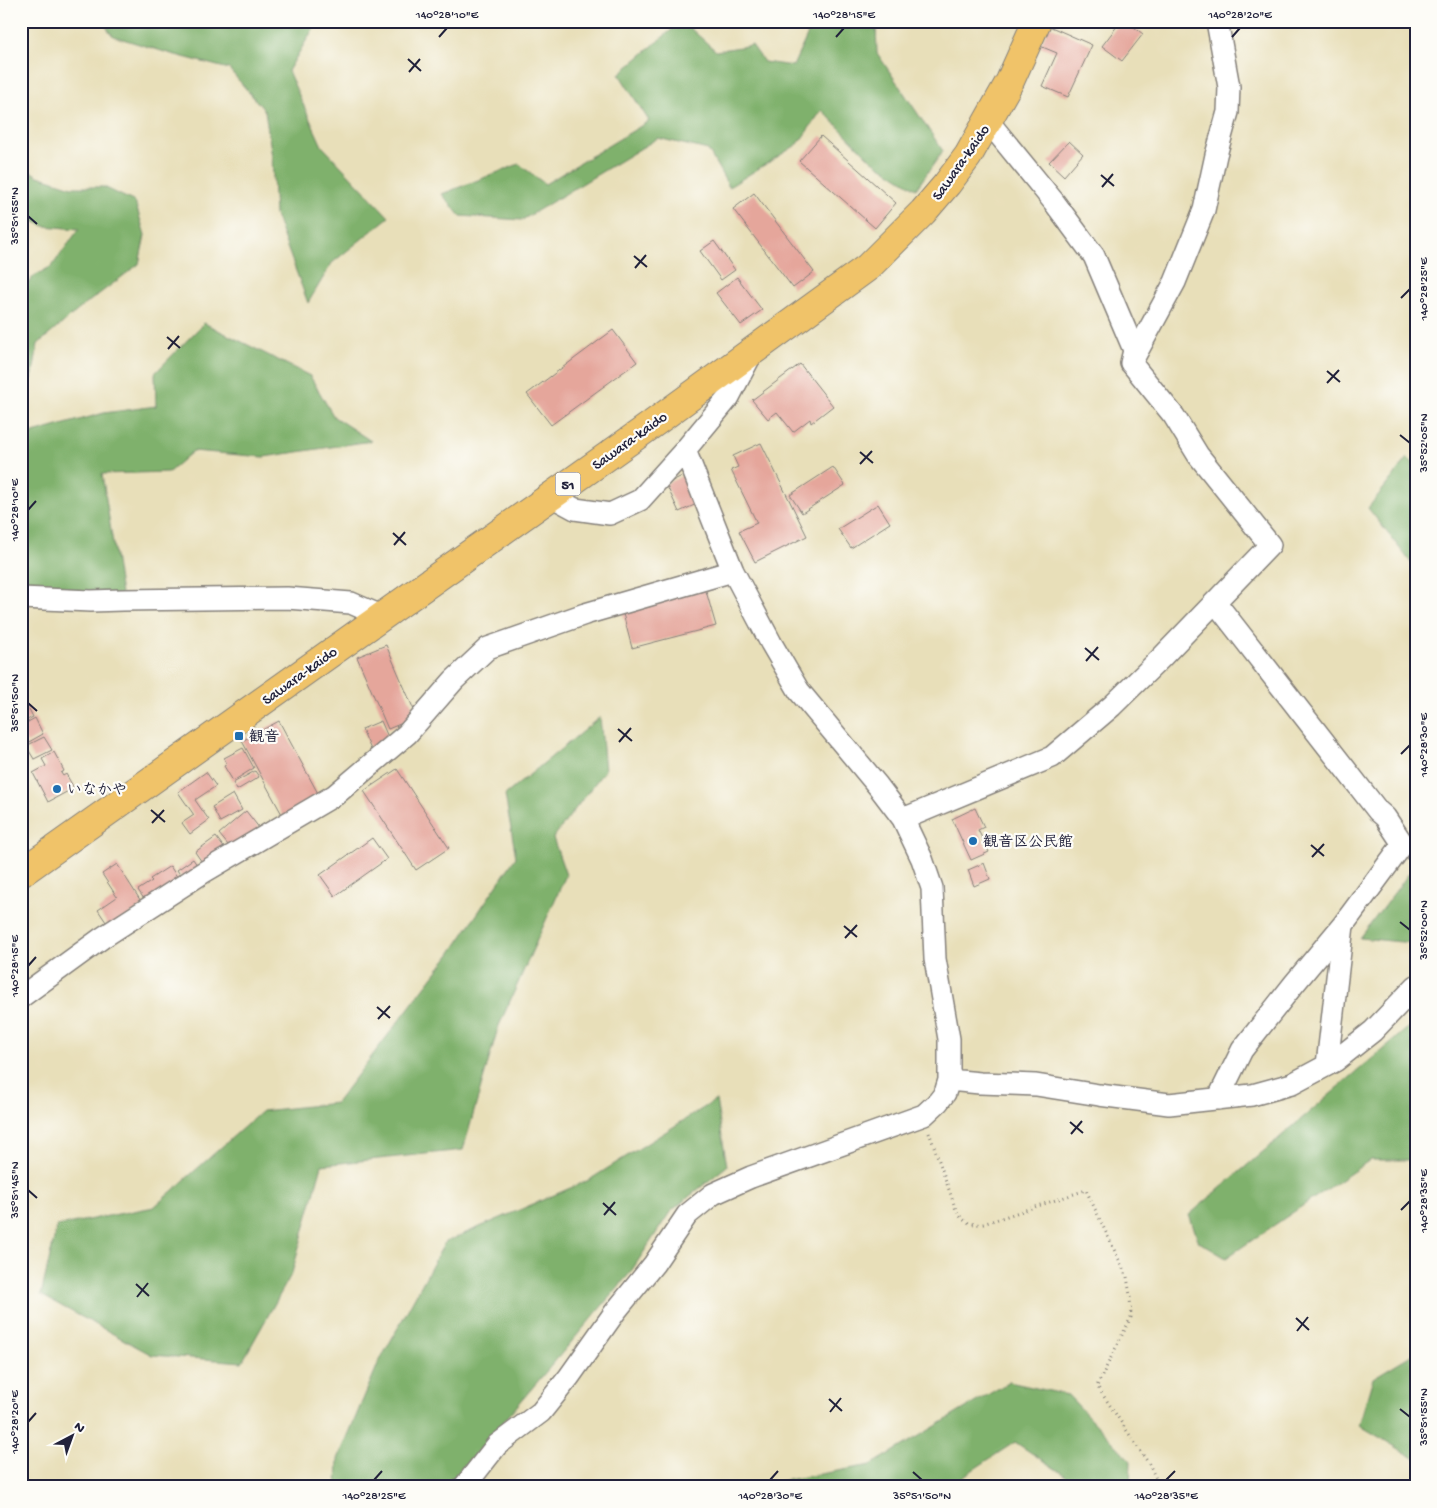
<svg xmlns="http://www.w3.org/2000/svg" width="1437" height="1508" font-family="'Gochi Hand','Klee One',sans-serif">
<rect width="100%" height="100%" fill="#fdfcf7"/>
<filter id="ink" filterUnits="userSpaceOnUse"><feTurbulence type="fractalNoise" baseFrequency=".02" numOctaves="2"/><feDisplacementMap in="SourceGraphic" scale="10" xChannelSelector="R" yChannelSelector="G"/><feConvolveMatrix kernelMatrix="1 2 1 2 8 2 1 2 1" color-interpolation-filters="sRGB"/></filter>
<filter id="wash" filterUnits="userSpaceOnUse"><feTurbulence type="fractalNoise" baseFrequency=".0096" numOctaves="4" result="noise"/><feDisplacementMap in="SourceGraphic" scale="20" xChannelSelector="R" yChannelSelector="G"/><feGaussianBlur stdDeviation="1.12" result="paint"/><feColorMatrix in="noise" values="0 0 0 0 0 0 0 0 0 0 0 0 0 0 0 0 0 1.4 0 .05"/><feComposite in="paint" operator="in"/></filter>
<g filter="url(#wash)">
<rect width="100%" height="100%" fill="#e8dfb9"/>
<!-- forest -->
<path fill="#7fb16c" stroke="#506a54" d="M102,21H318L288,71L322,146L389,217L332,263L308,303L275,215L272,157L265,111L229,69L168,53L113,36Z
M682,21L716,51L752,45L764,62L793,66L812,25H876L877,53L943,151L916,189L871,160L822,110L798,144L729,187L708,150L658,138L522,220L460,216L442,194L519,164L545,184L649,121L619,74Z
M21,166L38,176L72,187H104L135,202L145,235L139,264L83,306L38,344L32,379L21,393V291L34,276L52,266L79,229L44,226L21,215Z
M204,323L310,376L334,417L371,441L264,457L193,451L169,472L102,474L122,600L21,598V451L33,433L104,413L156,406L155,373Z
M1408,458L1416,466V569L1368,508Z
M600,717L605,770L553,838L566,875L498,1028L463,1150L322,1165L292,1273L242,1362L152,1355L41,1295L57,1226L154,1207L262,1111L336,1103L450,954L516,857L505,795Z
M1416,864V939L1412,943L1360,938Z
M1416,1021V1160H1370L1226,1258L1199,1242L1189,1215Z
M716,1100L727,1166L670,1212L630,1273L488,1440L478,1487H337L338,1459L378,1364L445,1242L589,1180Z
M1416,1352V1459L1359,1425L1373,1378Z
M1009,1382L1068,1395L1131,1461L1130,1487H1078V1484L1015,1442L947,1487H748L871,1465Z"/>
<g id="blocks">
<!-- building -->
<path fill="#e5a69b" d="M1121,21H1126L1143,34L1122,61L1102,46Z
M1049,26L1092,45L1068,97L1042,86L1057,53L1040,46Z
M821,136L896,203L875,228L799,161Z
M1069,141L1083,154L1064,176L1049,162Z
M754,193L814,272L793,288L733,209Z
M714,241L735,270L721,280L700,251Z
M737,277L762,310L741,325L716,293Z
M613,330L637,362L551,425L527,394Z
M800,364L833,406L811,423L810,419L793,432L777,412L768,419L752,400Z
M761,443L807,536L755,562L739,531L757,523L731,470L738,467L733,456Z
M833,467L845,485L802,513L790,495Z
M688,473L701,502L679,512L666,484Z
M878,504L890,523L851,548L838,529Z
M704,584L716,626L632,648L621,606Z
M386,645L417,717L388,729L357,657Z
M28,707L33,717L21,723V711Z
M35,718L43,734L27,743L21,732V726Z
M279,721L321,799L284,818L242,741Z
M381,721L391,744L372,752L362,729Z
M44,737L52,750L34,759L26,746Z
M243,748L254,768L233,781L224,766L227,764L224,758Z
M54,752L64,771L61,773L63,776L66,774L74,788L48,802L33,773L46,766L42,759Z
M397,769L449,848L416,870L364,791Z
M255,771L259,777L237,790L233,783Z
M206,772L216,786L195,800L209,820L190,834L182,823L194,815L178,792Z
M233,794L242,810L220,822L212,807Z
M975,808L984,827L978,830L989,852L971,860L952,819Z
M246,811L260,829L233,851L219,834Z
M216,837L228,853L206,868L195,852Z
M372,838L387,859L335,896L320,875Z
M193,859L201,871L185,882L177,870Z
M984,863L990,879L974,886L968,870Z
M117,864L144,906L110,928L98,910L117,897L102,874Z
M170,866L181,883L148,905L138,890L152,881L150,879Z"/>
</g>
</g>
<g filter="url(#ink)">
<use href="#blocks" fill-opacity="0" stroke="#85807a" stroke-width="1"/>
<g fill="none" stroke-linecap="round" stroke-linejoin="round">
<defs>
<path id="minor" d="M988,121L1054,202L1094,256L1134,350L1131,363
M1131,363L1175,282L1204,210L1216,155L1228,112L1229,87L1217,21
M551,496L575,509L610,514L640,500L685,450L729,397L752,353
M21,598L91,601L122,600L287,598L351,603L381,616
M1216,603L1378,811L1385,817L1403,844L1343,925L1294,984L1242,1050L1218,1099
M903,819L1052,757L1112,706L1161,658L1270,545L1198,455L1174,416L1131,363
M21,997L102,938L204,872L335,795L407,734L454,680L488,648L585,614L733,571
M1327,1065L1343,925
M949,1080L980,1083L1036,1085L1099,1095L1169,1104L1252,1095L1292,1084L1335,1061L1373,1031L1416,986
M464,1487L497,1445L541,1412L569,1377L615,1312L654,1264L687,1215L713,1194L751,1177L924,1115L938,1102L945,1093L949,1080V1039L935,959L932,888L922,859L903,819L878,786L799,691L771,643L733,571L685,450"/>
<path id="highway" d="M21,873L643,431L868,267L923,212L947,184L968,156L1010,81L1037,21"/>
</defs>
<!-- minor casing -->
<use href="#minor" stroke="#85807a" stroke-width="24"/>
<!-- highway casing -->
<use href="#highway" stroke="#85807a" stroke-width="30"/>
<!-- path -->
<path stroke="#85807a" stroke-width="3" stroke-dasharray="1 4" stroke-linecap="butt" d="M929,1132L956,1210C963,1222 969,1225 983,1224L1086,1190L1127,1277L1130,1295L1131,1317L1097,1386L1149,1464L1160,1487"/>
<!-- minor -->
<use href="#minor" stroke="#fff" stroke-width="21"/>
<!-- highway -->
<use href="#highway" stroke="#f0c369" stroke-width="28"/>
</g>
</g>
<!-- ticks -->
<path fill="none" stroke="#22223b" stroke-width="2" d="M439,37L447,28M836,37L844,28M1232,37L1240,28M408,59L421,71M409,72L420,59M1101,175L1114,186M1102,187L1113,174M28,216L37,224M634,256L647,267M635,268L646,255M1401,298L1410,289M167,337L180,348M168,349L179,336M1327,371L1340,382M1327,383L1339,370M1400,435L1410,443M860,452L873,463M860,464L872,451M28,510L36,501M393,533L406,545M394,545L405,532M1085,648L1099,660M1086,661L1098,647M28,703L37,711M618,729L632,741M619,742L631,728M1401,754L1410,745M151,810L165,822M152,823L164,810M1311,845L1324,856M1312,857L1324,844M1400,922L1410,930M844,926L857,937M845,938L857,925M28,966L36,957M377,1007L390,1018M378,1019L390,1006M1070,1122L1083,1133M1071,1134L1082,1121M28,1190L37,1198M603,1203L616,1215M1401,1210L1410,1201M604,1215L615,1202M136,1284L149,1296M137,1297L148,1283M1296,1318L1309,1330M1297,1331L1308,1317M829,1399L842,1411M1400,1409L1410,1417M830,1412L841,1398M28,1422L36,1413M913,1472L922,1480M374,1480L382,1471M770,1480L778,1471M1166,1480L1175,1471"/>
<!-- markers -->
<g fill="#1f6fb2" stroke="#fdfcf7" stroke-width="2">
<rect x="234" y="731" width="10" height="10" rx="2.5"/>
<circle cx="57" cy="789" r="5"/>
<circle cx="973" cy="841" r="5"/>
</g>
<g text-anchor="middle" stroke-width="4.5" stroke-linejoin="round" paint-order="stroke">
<!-- shield labels -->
<rect fill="#fdfcf7" stroke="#646373" stroke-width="1" x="555.5" y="472.5" width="25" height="23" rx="4"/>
<g font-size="14" font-weight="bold" fill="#22223b">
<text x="568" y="489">51</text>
</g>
<!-- street labels -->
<g font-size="15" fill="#22223b" stroke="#fdfcf7">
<text transform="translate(960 162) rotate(-55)" y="5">Sawara-kaido</text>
<text transform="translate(629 440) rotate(-36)" y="5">Sawara-kaido</text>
<text transform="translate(299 675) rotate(-36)" y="5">Sawara-kaido</text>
</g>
<!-- poi labels -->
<g font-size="15" font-weight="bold" fill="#22223b" stroke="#fdfcf7" text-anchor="start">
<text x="249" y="741">観音</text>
<text x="67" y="794">いなかや</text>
<text x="983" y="846">観音区公民館</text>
</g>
</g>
<!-- margin -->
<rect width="1437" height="1508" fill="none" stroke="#fdfcf7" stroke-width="55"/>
<!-- north arrow -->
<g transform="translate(72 1436) rotate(41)" stroke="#fdfcf7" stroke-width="4" paint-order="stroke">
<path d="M0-4L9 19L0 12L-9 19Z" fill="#22223b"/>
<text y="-8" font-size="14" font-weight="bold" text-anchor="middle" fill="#22223b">N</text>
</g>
<rect x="28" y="28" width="1382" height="1452" fill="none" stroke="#22223b" stroke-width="2"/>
<g font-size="12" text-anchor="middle" fill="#22223b">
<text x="447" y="18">140°28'10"E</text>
<text x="844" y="18">140°28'15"E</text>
<text x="1240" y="18">140°28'20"E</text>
<text transform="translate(14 216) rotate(-90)" y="4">35°51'55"N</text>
<text transform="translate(1423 289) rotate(-90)" y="4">140°28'25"E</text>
<text transform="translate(1423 443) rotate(-90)" y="4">35°52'05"N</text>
<text transform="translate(14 510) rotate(-90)" y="4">140°28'10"E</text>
<text transform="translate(14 703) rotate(-90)" y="4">35°51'50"N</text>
<text transform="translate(1423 745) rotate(-90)" y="4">140°28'30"E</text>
<text transform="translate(1423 930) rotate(-90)" y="4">35°52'00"N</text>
<text transform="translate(14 966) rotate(-90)" y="4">140°28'15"E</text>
<text transform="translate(14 1190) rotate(-90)" y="4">35°51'45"N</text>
<text transform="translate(1423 1201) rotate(-90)" y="4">140°28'35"E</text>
<text transform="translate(1423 1417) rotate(-90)" y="4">35°51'55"N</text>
<text transform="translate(14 1422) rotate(-90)" y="4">140°28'20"E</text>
<text x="374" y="1499">140°28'25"E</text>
<text x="770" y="1499">140°28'30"E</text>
<text x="922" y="1499">35°51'50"N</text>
<text x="1166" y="1499">140°28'35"E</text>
</g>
</svg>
